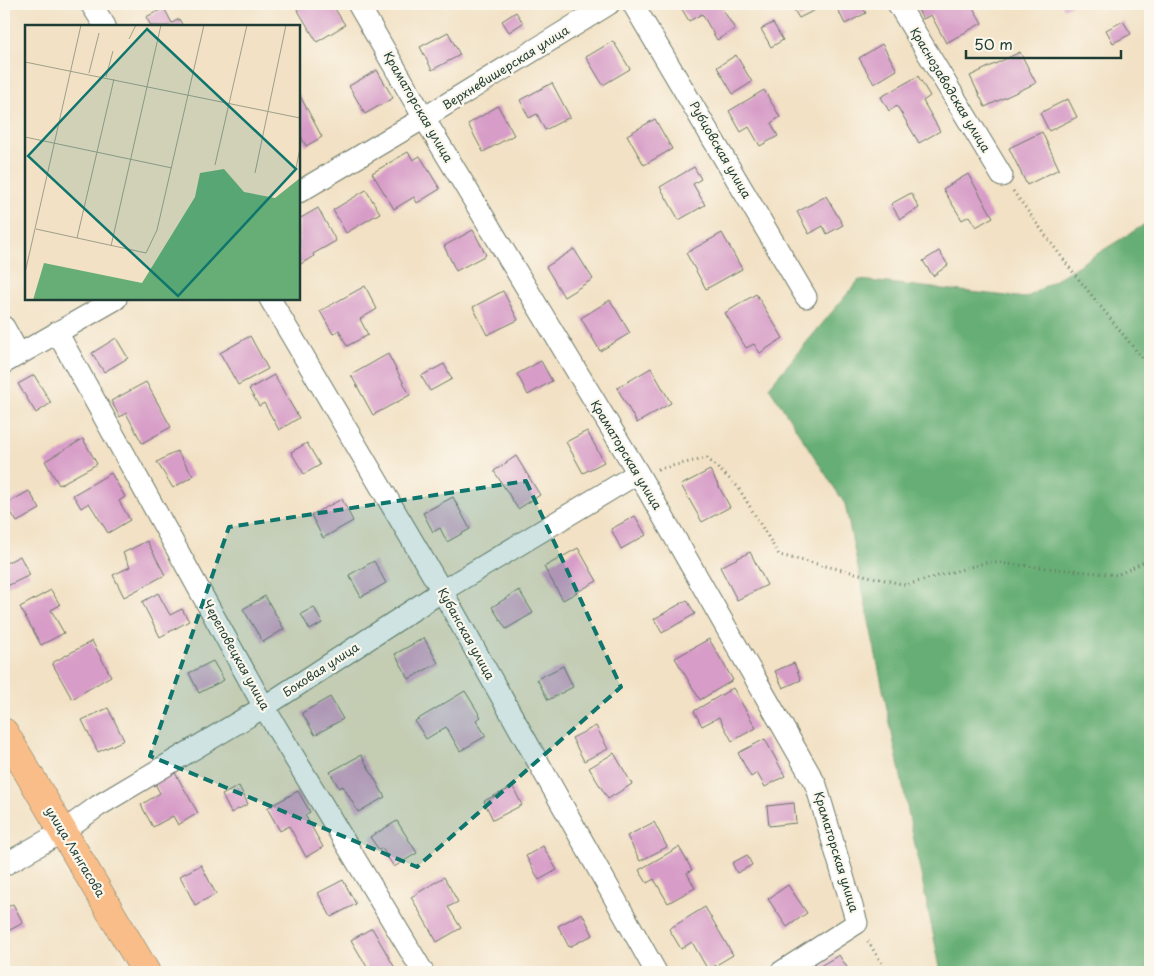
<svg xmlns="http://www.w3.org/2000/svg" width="1154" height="976" font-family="'Playpen Sans',sans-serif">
<rect width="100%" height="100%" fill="#fbf7ec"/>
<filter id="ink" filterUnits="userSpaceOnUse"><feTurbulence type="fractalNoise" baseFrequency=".02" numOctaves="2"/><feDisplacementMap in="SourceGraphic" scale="10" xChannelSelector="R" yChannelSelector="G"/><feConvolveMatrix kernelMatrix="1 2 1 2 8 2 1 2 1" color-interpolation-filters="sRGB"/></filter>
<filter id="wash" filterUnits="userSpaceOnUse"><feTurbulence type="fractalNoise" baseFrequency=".0096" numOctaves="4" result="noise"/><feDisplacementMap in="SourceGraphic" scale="20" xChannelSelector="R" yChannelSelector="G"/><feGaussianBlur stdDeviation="1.12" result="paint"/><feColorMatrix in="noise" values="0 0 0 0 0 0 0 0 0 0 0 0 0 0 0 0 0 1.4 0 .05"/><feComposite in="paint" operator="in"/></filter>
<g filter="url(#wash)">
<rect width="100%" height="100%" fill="#f2e1c4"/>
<!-- forest -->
<path fill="#66ae75" stroke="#427654" d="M1150,221V972H941L845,504L769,387L859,280L1026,298Z"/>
<g id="blocks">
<!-- building -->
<path fill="#d79cc7" d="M294,4H332L345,25L317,42Z
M685,4H722L720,5L735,29L717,40L702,14L689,21L680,6Z
M793,4H814L817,9L799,18L791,5Z
M835,4H861L866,13L845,24Z
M915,4H971L982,23L946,43L931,15L923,19Z
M1062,4H1073L1064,9Z
M164,8L172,23L179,19L183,26H151L146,17Z
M516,12L523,23L509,32L502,21Z
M1123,21L1131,34L1113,43L1106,30Z
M773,23L783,40L771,47L761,29Z
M448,32L460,55L432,70L420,47Z
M613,41L630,69L603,85L586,57Z
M882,44L897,70L874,84L859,58Z
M1020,52L1036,83L985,107L970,76Z
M736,55L752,82L733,94L717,67Z
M377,70L393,98L365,114L349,86Z
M918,76L930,96L923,101L940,131L919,143L897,106L889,111L881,97Z
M552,83L570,117L545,130L537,114L529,118L520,100Z
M764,90L780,117L771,123L778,136L760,146L749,127L741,132L729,111Z
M299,94L322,137L306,146L299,133Z
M1068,99L1077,117L1049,131L1040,113Z
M498,106L514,135L483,152L468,124Z
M655,119L672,149L644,165L627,135Z
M1042,132L1059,169L1027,185L1009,148Z
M408,152L413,160L420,156L440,189L417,203L414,197L394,209L372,173Z
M694,167L701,179L693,184L705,205L679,220L660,187Z
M968,174L993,217L976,227L969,216L962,220L943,189Z
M366,190L380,213L346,233L333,210Z
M911,193L919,208L900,219L891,204Z
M826,196L843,225L827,234L823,226L809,234L797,212Z
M318,208L336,241L313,254L314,256L299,265V219Z
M473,230L486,255L456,271L444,246Z
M722,233L742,269L706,289L686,253Z
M574,249L593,279L564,297L546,267Z
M939,251L948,265L933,276L923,261Z
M365,286L377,309L360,319L368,335L347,346L339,330L333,334L320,311Z
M503,291L518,320L487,335L473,307Z
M756,294L783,338L760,353L754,344L746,348L725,313Z
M610,300L630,333L600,351L581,318Z
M250,336L268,369L238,385L220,353Z
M116,338L128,358L104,372L92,353Z
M388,354L410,395L373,415L351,375Z
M541,361L552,381L528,395L517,374Z
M444,364L452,379L430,391L421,376Z
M651,368L671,403L637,423L617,388Z
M34,375L51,403L36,413L18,384Z
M274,375L299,418L279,430L264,403L259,406L249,389Z
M146,382L171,427L142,443L126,413L120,417L111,401Z
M587,431L604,462L583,473L566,442Z
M83,439L97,464L59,485L45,461Z
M307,443L320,465L304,474L291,452Z
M177,451L193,476L173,488L157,462Z
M516,456L540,495L518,509L494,471Z
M710,470L730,507L702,522L681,485Z
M111,473L125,497L119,501L130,520L108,533L89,503L81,508L73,495Z
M29,491L40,509L17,522L6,504Z
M453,497L470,529L447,542L440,528L433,532L423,513Z
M342,499L353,521L323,538L311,515Z
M635,516L646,535L621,549L611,529Z
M147,541L165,575L124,597L113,575L130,567L123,553Z
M578,548L597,581L563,600L544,567Z
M750,552L767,585L737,600L720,567Z
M20,556L30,575L5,587L4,584V564Z
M374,561L386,583L361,597L349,575Z
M51,590L60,605L51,610L64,633L41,645L20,607Z
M519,590L533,613L506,629L492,607Z
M158,593L170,615L182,609L189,621L160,637L142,602Z
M265,596L284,629L263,642L243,609Z
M687,600L695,614L662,633L654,619Z
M314,607L322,623L310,630L301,614Z
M424,638L438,663L409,679L395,654Z
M709,639L733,680L700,700L675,658Z
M92,641L111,676L72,699L52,663Z
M213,661L224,680L199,693L189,673Z
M794,663L801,680L783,688L775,671Z
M563,666L573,687L548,700L537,679Z
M733,688L756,728L732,741L719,717L702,726L694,711Z
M465,691L481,717L476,720L486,736L460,751L446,727L426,739L415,721Z
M330,697L343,719L315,735L302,713Z
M108,708L124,740L98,752L82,720Z
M596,726L608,749L584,761L572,738Z
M765,739L785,776L765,787L757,773L751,777L738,753Z
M614,753L632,784L608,799L589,768Z
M361,755L385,797L358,812L343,786L339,788L330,772Z
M174,771L198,813L178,825L173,816L153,827L141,805L160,793L154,782Z
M239,786L248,804L231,813L222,795Z
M513,787L522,805L493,820L484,801Z
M298,791L310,812L305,815L323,847L306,857L289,826L280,831L267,808Z
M794,803L796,823L769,826L767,806Z
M397,821L417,853L394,867L382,848L379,850L370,837Z
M654,822L667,847L640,861L627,836Z
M543,846L557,870L539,880L526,856Z
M679,847L692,870L687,873L695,888L668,903L654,879L647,883L639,870Z
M747,855L752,865L737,873L732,863Z
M201,865L216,894L195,905L180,876Z
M444,877L458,902L448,907L461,928L437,942L411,897Z
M343,880L356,904L331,917L318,893Z
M788,885L807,913L787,927L768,899Z
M13,904L23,923L6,932L4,928V909Z
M705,907L733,955L708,970L692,942L681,949L669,929Z
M582,913L593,935L569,947L558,926Z
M372,928L395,968L387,972H370L351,940Z
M839,955L850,972H810Z
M479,968L482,972H471Z"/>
</g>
</g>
<g filter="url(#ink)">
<use href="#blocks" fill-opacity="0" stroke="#697666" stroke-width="1"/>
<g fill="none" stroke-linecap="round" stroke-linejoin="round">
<defs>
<path id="minor" d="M91,4L105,26
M358,4L424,118L638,473L816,785L857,923L781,972
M633,4L806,297
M898,4L1002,176
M299,192L424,118L609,4
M270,299L442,591L656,972
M4,327L19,354
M57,332L264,707L423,972
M4,363L116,299
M4,865L62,832L98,806L264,707L442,591L638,473"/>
<path id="major" d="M4,732L146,972"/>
</defs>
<!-- minor casing -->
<use href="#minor" stroke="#697666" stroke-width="23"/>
<!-- major casing -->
<use href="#major" stroke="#697666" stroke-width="29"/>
<!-- path -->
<path stroke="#697666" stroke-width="3" stroke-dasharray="1 4" stroke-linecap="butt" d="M1013,191L1069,267L1150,368
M658,469L707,458L738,487L779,555L906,585L988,562L1117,575L1150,559
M868,941L887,972"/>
<!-- minor -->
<use href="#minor" stroke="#fff" stroke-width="21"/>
<!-- major -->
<use href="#major" stroke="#f8bd88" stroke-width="28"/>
</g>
</g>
<!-- marked area -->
<path fill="#0f766e" fill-opacity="0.2" stroke="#0f766e" stroke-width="4" stroke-dasharray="10 6" stroke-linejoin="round" d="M526,481L621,687L417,867L150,756L229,527Z"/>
<g text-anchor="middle" stroke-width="4.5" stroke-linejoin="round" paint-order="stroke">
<!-- street labels -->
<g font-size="12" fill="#1f3d34" stroke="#fbf7ec">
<text transform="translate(506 68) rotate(-32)" y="4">Верхневишерская улица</text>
<text transform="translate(950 90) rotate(59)" y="4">Краснозаводская улица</text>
<text transform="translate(418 107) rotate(60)" y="4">Краматорская улица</text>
<text transform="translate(720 150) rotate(60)" y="4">Рубцовская улица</text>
<text transform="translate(626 455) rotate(59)" y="4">Краматорская улица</text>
<text transform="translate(466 634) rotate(61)" y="4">Кубанская улица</text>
<text transform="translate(236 655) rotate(61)" y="4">Череповецкая улица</text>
<text transform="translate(321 670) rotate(-33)" y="4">Боковая улица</text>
<text transform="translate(75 852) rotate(59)" y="4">улица Лянгасова</text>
<text transform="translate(836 852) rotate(73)" y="4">Краматорская улица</text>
</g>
</g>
<!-- overview -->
<g transform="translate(25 25)">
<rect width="275" height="275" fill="#f2e1c4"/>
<path d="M199,144L219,167L250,173L275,153V275H8L19,238L117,258L170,172L175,148Z" fill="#66ae75"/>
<path fill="none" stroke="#9e9f8a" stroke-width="1" d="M104,14L111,0M0,37L275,93M64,48L74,8M81,52L88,26M0,112L147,143M190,140L222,0M271,143L275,123M230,148L261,0M11,204L121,228L132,205L179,0M52,213L89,54M86,221L136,0M0,248L56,0"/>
<path fill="#0f766e" fill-opacity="0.15" stroke="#0f766e" stroke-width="2.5" d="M122,4L271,144L153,271L3,131Z"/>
<rect width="275" height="275" fill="none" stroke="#1f3d34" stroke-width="2.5"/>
</g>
<!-- margin -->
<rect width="1154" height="976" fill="none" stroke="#fbf7ec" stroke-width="20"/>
<!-- scale -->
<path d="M966 50v8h155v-8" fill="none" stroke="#1f3d34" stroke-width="2.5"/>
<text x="974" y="50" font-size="15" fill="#1f3d34" stroke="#fbf7ec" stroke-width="4" paint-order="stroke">50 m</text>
</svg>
